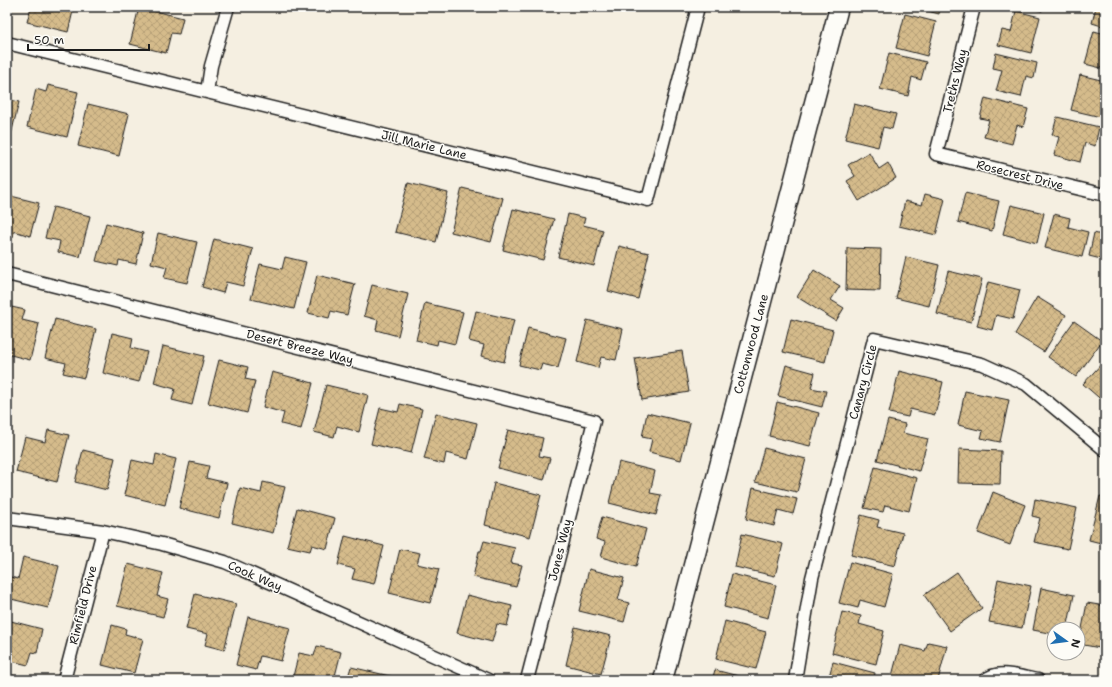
<svg xmlns="http://www.w3.org/2000/svg" width="1112" height="687" font-family="'Shantell Sans',sans-serif">
<defs>
<pattern id="building-cross-hatch" width="8" height="8" patternUnits="userSpaceOnUse"><rect width="8" height="8" fill="#d5bb8b"/><path d="M0 0l8 8M0 8l8-8" fill="none" stroke="#b6a077"/></pattern>
</defs>
<rect width="100%" height="100%" fill="#f5efe1"/>
<filter id="ink" filterUnits="userSpaceOnUse"><feTurbulence type="fractalNoise" baseFrequency=".025" numOctaves="2"/><feDisplacementMap in="SourceGraphic" scale="8" xChannelSelector="R" yChannelSelector="G"/><feConvolveMatrix kernelMatrix="1 2 1 2 8 2 1 2 1" color-interpolation-filters="sRGB"/></filter>
<g filter="url(#ink)">
<!-- building -->
<path fill="url(#building-cross-hatch)" stroke="#1c1c1c" d="M31,7H74L68,32L27,22Z
M139,7L183,18L179,34L171,33L166,53L130,44Z
M912,7H940L939,14Z
M1027,7H1043L1042,11Z
M1096,7H1105V27L1092,23Z
M1016,11L1040,17L1031,53L998,45L1002,30L1011,32Z
M905,14L936,22L927,56L896,48Z
M1094,31L1105,34V69L1085,64Z
M889,53L926,62L921,80L912,77L908,96L880,89Z
M996,53L1037,63L1034,78L1026,76L1021,97L996,91L1002,70L993,68Z
M1080,75L1105,81V99L1101,117L1071,110Z
M48,85L78,92L67,137L27,127L36,89L46,92Z
M985,98L1028,109L1023,127L1017,125L1012,144L984,137L989,120L980,118Z
M7,99L19,102L9,143H7Z
M88,104L129,114L119,156L78,146Z
M854,104L896,114L892,129L883,127L878,147L845,139Z
M1057,117L1099,127L1095,146L1085,143L1080,162L1054,155L1059,137L1052,135Z
M869,152L879,169L888,163L896,178L859,201L847,181L855,176L848,165Z
M408,183L448,193L436,242L395,232Z
M462,188L503,198L491,242L451,232Z
M965,193L999,201L992,231L958,222Z
M925,194L945,199L936,235L899,226L905,201L922,205Z
M7,195L39,203L30,236L14,231L13,237L7,235Z
M1011,205L1044,213L1037,243L1003,234Z
M53,207L90,216L80,257L58,252L60,241L45,238Z
M513,209L554,219L543,260L503,250Z
M568,214L585,218L583,225L603,230L594,266L558,257Z
M1054,214L1070,218L1068,227L1088,232L1082,257L1045,248Z
M106,223L143,233L136,264L119,260L118,266L96,261Z
M158,233L197,242L187,283L164,278L167,267L151,263Z
M1094,233L1105,236V260L1089,256Z
M214,239L253,249L243,286L226,282L223,293L202,287Z
M619,246L649,253L638,299L608,291Z
M847,248L881,249L880,291L846,290Z
M285,257L306,262L294,309L251,299L260,264L282,269Z
M906,257L939,265L929,306L896,298Z
M814,270L840,286L831,300L844,308L836,321L797,297Z
M948,271L982,279L971,322L937,314Z
M317,275L355,284L347,315L331,311L329,318L308,313Z
M988,282L1020,290L1013,319L996,315L992,330L977,326Z
M372,285L408,294L398,336L376,330L378,320L364,316Z
M1037,297L1066,315L1044,352L1015,334Z
M425,303L463,312L455,344L438,340L437,345L416,340Z
M7,306L25,310L22,320L39,324L30,360L7,354Z
M476,311L514,320L504,362L481,356L484,345L469,341Z
M55,319L96,329L84,378L63,373L66,363L45,358Z
M791,319L833,330L825,362L783,352Z
M587,320L623,329L616,360L601,357L598,368L577,362Z
M1074,321L1102,341L1076,377L1048,357Z
M528,328L566,338L558,368L542,364L540,370L519,365Z
M112,333L133,338L131,348L147,352L139,382L103,373Z
M163,346L204,356L192,405L172,400L175,389L154,383Z
M682,351L689,392L642,400L635,358Z
M219,360L248,367L245,379L255,381L247,413L208,403Z
M1105,360V403L1083,384Z
M786,365L815,373L811,388L826,391L822,407L778,396Z
M899,371L943,382L935,415L910,409L908,417L889,413Z
M272,372L313,383L301,429L281,424L284,413L263,407Z
M326,385L368,395L359,432L337,426L334,437L314,432Z
M965,391L1009,400L1000,442L981,438L983,431L958,425Z
M777,402L819,413L810,446L769,436Z
M400,404L422,409L411,453L371,444L380,408L398,412Z
M436,413L477,423L468,459L446,453L444,464L424,459Z
M647,413L690,423L681,460L649,452L652,439L642,437Z
M888,420L905,424L903,433L928,439L919,471L877,460Z
M48,430L69,435L57,482L16,472L25,437L45,442Z
M508,430L543,438L539,456L550,458L544,480L498,468Z
M764,448L806,459L797,492L755,482Z
M959,449L1001,451L1000,484L958,483Z
M83,450L115,458L107,490L75,482Z
M156,454L176,459L165,505L124,495L132,460L154,465Z
M190,462L209,466L206,478L227,483L219,518L179,508Z
M619,462L655,471L650,493L661,495L656,515L609,503Z
M875,467L917,478L909,511L885,505L883,512L864,508Z
M263,482L285,487L273,533L232,523L240,488L261,493Z
M494,483L541,495L530,537L485,525Z
M753,488L797,499L793,514L778,510L774,526L746,519Z
M993,492L1025,505L1010,545L978,533Z
M1100,496L1105,497V544L1089,540Z
M1035,499L1077,508L1068,549L1034,542L1040,518L1032,516Z
M297,508L335,518L327,549L312,545L310,551L287,546Z
M861,515L879,520L877,527L903,533L895,566L851,555Z
M602,517L646,529L636,567L601,557L605,542L596,539Z
M742,534L783,544L775,576L735,567Z
M345,536L384,546L374,584L352,579L355,569L338,565Z
M484,541L515,548L511,563L522,565L516,587L473,577L479,551H481Z
M400,549L420,553L417,564L439,569L430,603L389,593Z
M23,557L59,566L48,608L7,598V576L18,579Z
M850,562L893,574L884,607L860,600L858,608L839,603Z
M128,564L163,573L157,596L168,599L163,617L117,606Z
M589,569L624,578L618,600L629,603L624,622L579,611Z
M957,572L982,608L950,631L924,595Z
M732,574L776,585L768,618L724,607Z
M998,579L1031,586L1022,628L989,622Z
M1041,588L1074,595L1067,629H1054V634L1033,630Z
M195,594L236,604L224,650L205,645L208,634L186,629Z
M467,595L512,606L507,626L497,624L492,642L457,633Z
M1087,603L1105,606V649L1079,644Z
M842,612L861,616L859,624L884,631L876,664L832,653Z
M248,617L290,628L281,661L260,656L256,670L236,665Z
M7,620L42,629L37,653L32,652L28,665L7,660Z
M725,621L766,632L756,669L716,659Z
M112,625L126,629L125,634L143,639L134,673L102,665Z
M575,627L611,636L601,674L566,665Z
M928,642L947,646L938,680H910L892,676L900,645L925,651Z
M317,646L341,652L334,680H292L299,653L314,656Z
M833,662L875,673L874,680H828Z
M351,667L394,677L393,680H347Z
M715,670L754,680H712Z
M7,674L29,680H7Z"/>
<g fill="none" stroke-linecap="round" stroke-linejoin="round">
<defs>
<path id="minor" d="M974,7L936,154L1105,195
M7,43L648,200L698,7
M207,92L211,66L228,7
M7,274L594,421L527,680
M7,518L103,531L162,544L225,562L488,680
M64,680L103,531
M795,680L812,578L874,339L982,364L1026,384L1105,450
M986,680C997,668 1023,678 1038,680"/>
<path id="secondary" d="M663,680L839,7"/>
</defs>
<!-- minor casing -->
<use href="#minor" stroke="#1c1c1c" stroke-width="15"/>
<!-- secondary casing -->
<use href="#secondary" stroke="#1c1c1c" stroke-width="21"/>
<!-- minor -->
<use href="#minor" stroke="#fdfcf7" stroke-width="12"/>
<!-- secondary -->
<use href="#secondary" stroke="#fdfcf7" stroke-width="18"/>
</g>
</g>
<g text-anchor="middle" stroke-width="3" stroke-linejoin="round" paint-order="stroke">
<!-- street labels -->
<g font-size="12" fill="#1c1c1c" stroke="#fdfcf7">
<text transform="translate(955 81) rotate(-76)" y="4">Treths Way</text>
<text transform="translate(424 145) rotate(14)" y="4">Jill Marie Lane</text>
<text transform="translate(1020 175) rotate(14)" y="4">Rosecrest Drive</text>
<text transform="translate(751 344) rotate(-75)" y="4">Cottonwood Lane</text>
<text transform="translate(300 347) rotate(14)" y="4">Desert Breeze Way</text>
<text transform="translate(863 382) rotate(-75)" y="4">Canary Circle</text>
<text transform="translate(560 550) rotate(-76)" y="4">Jones Way</text>
<text transform="translate(255 576) rotate(24)" y="4">Cook Way</text>
<text transform="translate(83 605) rotate(-76)" y="4">Rimfield Drive</text>
</g>
</g>
<!-- margin -->
<rect width="1112" height="687" fill="none" stroke="#fdfcf7" stroke-width="24"/>
<rect x="12" y="12" width="1088" height="663" fill="none" stroke="#1c1c1c" stroke-width="1.5" filter="url(#ink)"/>
<!-- north arrow -->
<g transform="translate(1066 641) rotate(104)"><circle r="19" fill="#fdfcf7" stroke="#a3a29f"/>
<path d="M0-3L7 15L0 10L-7 15Z" fill="#1f6fb2"/>
<text y="-6" font-size="11" font-weight="bold" text-anchor="middle" fill="#1c1c1c">N</text>
</g>
<!-- scale -->
<path d="M28 44v6h121v-6" fill="none" stroke="#1c1c1c" stroke-width="2"/>
<text x="34" y="44" font-size="12" fill="#1c1c1c" stroke="#fdfcf7" stroke-width="3" paint-order="stroke">50 m</text>
</svg>
